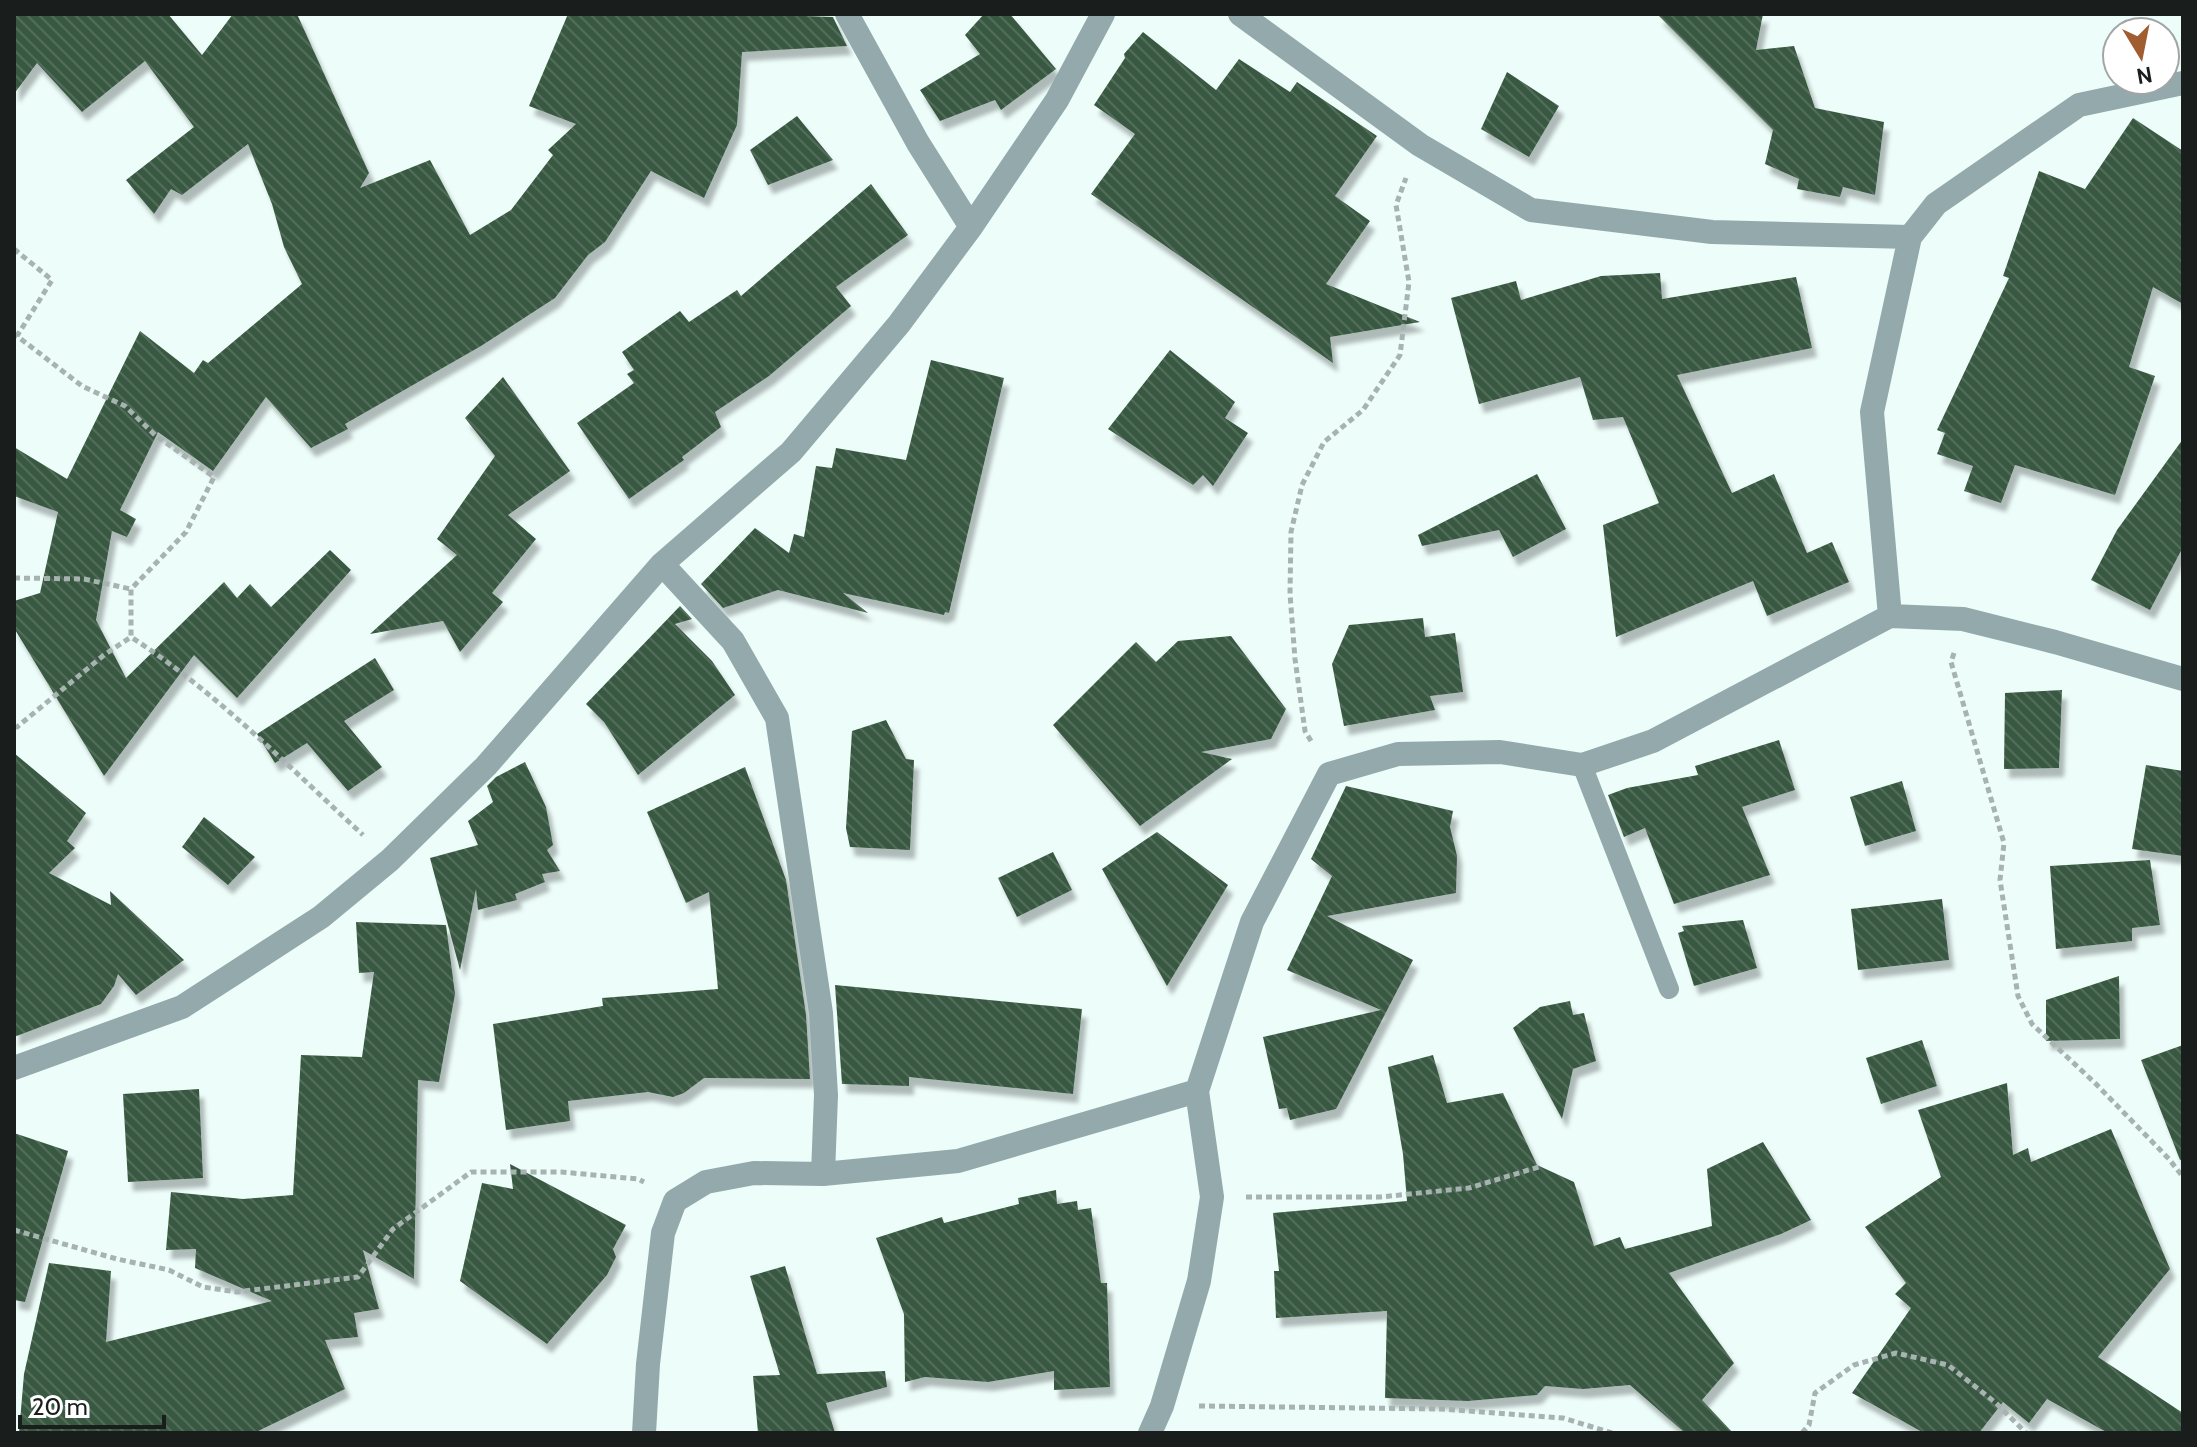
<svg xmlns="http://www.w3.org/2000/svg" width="2197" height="1447" font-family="Cabin,sans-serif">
<defs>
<pattern id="building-back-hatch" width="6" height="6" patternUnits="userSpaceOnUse" patternTransform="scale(2)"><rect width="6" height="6" fill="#395942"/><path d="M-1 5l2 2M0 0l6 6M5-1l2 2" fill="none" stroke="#536d5a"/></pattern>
<filter id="shadow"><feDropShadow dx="5" dy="9" stdDeviation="2" flood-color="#0004"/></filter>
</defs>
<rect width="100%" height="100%" fill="#edfdf9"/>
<!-- building -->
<path fill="url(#building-back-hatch)" filter="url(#shadow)" d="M14,14H168L202,55L233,14H297L369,173L360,188L430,160L470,235L511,210L553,155L548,150L576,124L529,106L568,14H748L833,17L847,46L742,52L737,125L704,198L651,171L605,242L588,255L555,298L481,346L345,424L348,429L311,448L266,397L213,471L158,432L120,510L136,519L127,537L112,531L96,620L126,678L224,582L237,598L250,584L271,607L330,550L351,570L237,698L194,655L104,776L14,628V601L40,593L58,512L14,496V447L67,479L140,331L194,373L203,360L208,363L302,284L284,247L272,204L248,144L182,195L171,189L154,214L126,180L194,127L145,61L82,112L37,63L14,94Z
M984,14H1010L1056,69L1001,110L995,100L940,121L920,90L980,54L965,35Z
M1657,14H1763L1756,50L1794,46L1815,108L1884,122L1875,195L1843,187L1840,197L1797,189L1799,179L1765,164L1773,130Z
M1143,32L1216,90L1239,59L1290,92L1297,82L1377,136L1335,196L1370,221L1326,284L1420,322L1330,337L1333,363L1091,194L1135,134L1094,105L1125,58L1124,54Z
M1507,72L1559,106L1529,157L1481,129Z
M797,116L833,160L768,185L750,150Z
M2133,118L2183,151V304L2153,287L2129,367L2155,376L2115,495L2015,465L2001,503L1964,491L1973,466L1937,454L1945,433L1937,430L2009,278L2003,276L2039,171L2085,189Z
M871,184L908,235L836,287L851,306L769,376L715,412L721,427L682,457L684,460L629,499L577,423L634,383L627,374L634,370L622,352L680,311L689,322L737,290L741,296Z
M1660,273L1662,299L1796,277L1812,348L1677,375L1732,493L1774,474L1807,553L1832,542L1849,582L1767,616L1753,581L1616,637L1603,525L1659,503L1623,417L1593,420L1580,377L1479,404L1451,298L1516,281L1521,300L1601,276Z
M1170,350L1235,402L1225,418L1248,433L1213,486L1203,475L1193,485L1108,429Z
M931,360L1004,378L949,613L945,612L944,615L843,593L868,613L778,590L723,608L701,584L755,528L789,553L794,534L804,537L816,466L832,468L836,448L906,460Z
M503,377L570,471L508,515L536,539L492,593L503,602L460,652L443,621L370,634L457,555L437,539L495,456L465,418Z
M2183,439V547L2150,610L2091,580L2117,530Z
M1537,474L1566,529L1513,557L1499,530L1422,546L1418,535Z
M680,606L692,619L675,624L712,661L735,695L638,775L604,722L586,704Z
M1423,618L1425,637L1455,633L1463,692L1430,696L1435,710L1344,726L1332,664L1349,625Z
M1231,636L1286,709L1271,739L1201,752L1232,759L1140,826L1053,725L1136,642L1156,662L1178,641Z
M375,658L394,690L344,721L382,767L348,791L307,743L275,763L257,734Z
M2062,690L2059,768L2004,769L2005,693Z
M886,720L906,759L914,760L910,850L850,847L846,828L852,731Z
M1779,740L1795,790L1742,807L1770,875L1674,904L1645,828L1624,837L1608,795L1627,788L1698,775L1695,766Z
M14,753L86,813L67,841L75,848L49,873L111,905L110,891L184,960L136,995L118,974L114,986L101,1004L14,1037Z
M525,762L546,807L553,845L547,850L560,871L542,874L545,882L515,894L517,900L478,910L476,889L460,970L430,858L478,845L468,821L493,802L487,786L496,777Z
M2146,765L2183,771V856L2132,849Z
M745,767L786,880L806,1015L810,1079L704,1078L684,1093L673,1097L648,1092L568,1101L570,1121L506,1130L493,1024L603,1006L602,998L718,989L709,892L686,903L647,812Z
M1902,781L1916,831L1865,846L1850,797Z
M1346,786L1453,811L1450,827L1457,856L1456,893L1327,916L1413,960L1336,1109L1290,1120L1287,1108L1279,1109L1263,1037L1381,1010L1287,970L1332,876L1311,859Z
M204,817L255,857L228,885L182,847Z
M1157,832L1228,885L1167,986L1102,869Z
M1053,852L1072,890L1017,917L998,878Z
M2150,860L2160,925L2132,928V941L2056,949L2050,866Z
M1942,899L1949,960L1858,970L1851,909Z
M1743,920L1757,968L1694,986L1678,933L1684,931L1682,926Z
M356,922L446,925L455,994L439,1082L418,1080L414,1279L363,1250L379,1309L354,1313L358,1337L325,1340L345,1389L254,1433H19L24,1374L49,1263L111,1271L106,1342L272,1301L195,1268L196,1249L166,1250L171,1192L243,1199L293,1195L301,1055L362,1057L374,972L359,973Z
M2119,976L2120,1039L2046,1041V1000Z
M835,985L1082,1009L1073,1094L909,1077V1086L842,1084Z
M1570,1001L1573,1015L1584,1013L1596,1061L1573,1069L1562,1119L1513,1028L1540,1007Z
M1922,1040L1937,1086L1881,1104L1866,1058Z
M2183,1045V1160H2180L2141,1060Z
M1433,1055L1447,1103L1503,1093L1537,1165L1574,1182L1594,1246L1620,1237L1625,1249L1712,1226L1707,1169L1763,1142L1811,1220L1781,1234L1669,1273L1734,1363L1702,1400L1733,1433H1685L1630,1385L1583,1389L1545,1386L1537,1395L1468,1401L1385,1398L1387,1311L1276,1318L1274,1271H1279L1273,1213L1407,1201L1403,1154L1388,1067Z
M2007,1083L2013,1155L2028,1148L2031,1162L2111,1129L2170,1269L2098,1357L2183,1413V1433H2108L2047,1399L2029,1423L2003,1402L1979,1433H1924L1852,1393L1911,1308L1895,1294L1906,1283L1865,1227L1941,1177L1918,1110Z
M199,1089L203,1178L128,1182L123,1094Z
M14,1133L68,1151L25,1302L14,1300Z
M510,1164L626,1225L613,1249L616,1257L607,1275L547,1344L460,1281L482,1183L513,1189Z
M1056,1190L1057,1204L1077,1201L1078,1210L1091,1208L1101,1283H1107L1110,1387L1054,1390V1371L988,1382L925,1377L905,1382L904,1314L876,1238L942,1217L944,1223L1019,1204L1018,1198Z
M785,1266L817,1374L885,1371L887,1387L826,1403L835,1433H758L753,1376L780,1375L750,1276Z"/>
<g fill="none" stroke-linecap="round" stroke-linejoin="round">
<!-- path -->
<path stroke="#a6b3b0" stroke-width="5" stroke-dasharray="6 4" stroke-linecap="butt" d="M14,249L52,280L17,336L82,386L125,406L155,435L214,477L186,532L131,589V637C216,692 288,766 363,835
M14,578L84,579L131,589
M1954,653L1951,662L2004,843L2000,880L2018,996L2032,1024L2096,1084L2169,1159L2183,1177
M14,727H17L104,655L131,637
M1311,741L1305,731L1295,659L1290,594L1291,532L1302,485L1324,442L1363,410L1400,355L1409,282L1396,205L1406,178
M1246,1197H1380L1469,1188L1542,1166
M14,1230L117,1259L169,1270L203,1287L237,1292L358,1277L393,1229L471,1172H561L638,1179L644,1182
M1199,1406L1441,1409L1563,1418L1612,1433
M1802,1433L1809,1425L1815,1393L1854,1365L1896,1353L1948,1365L1996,1403L2026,1433"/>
<!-- lane -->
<path stroke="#94a9ab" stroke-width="20" d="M1582,765L1669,989"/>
<!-- street -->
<path stroke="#94a9ab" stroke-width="24" d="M847,14L918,143L971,227
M1240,14L1420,145L1531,210L1712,232L1910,237L1936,204L2079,105L2183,83
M662,564L733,641L777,718L821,1013L826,1095L823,1174
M1890,616L1872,412L1910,237
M14,1068L182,1007L321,917L390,860L486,766L662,564L791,452L899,324L971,227L1057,100L1103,14
M644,1433L648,1364L663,1233L675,1201L706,1182L754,1173L823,1174L958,1161L1197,1091
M1150,1433L1162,1406L1199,1281L1212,1197L1197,1091L1252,922L1329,774L1398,754L1500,752L1582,765L1653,741L1890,616L1963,619L2055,642L2183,679"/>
</g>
<!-- border -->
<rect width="2197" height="1447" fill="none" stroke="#191e1d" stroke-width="32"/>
<!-- north arrow -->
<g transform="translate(2141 56) rotate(170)"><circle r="38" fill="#ffffff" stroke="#a3a5a5" stroke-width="2"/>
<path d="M0-6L14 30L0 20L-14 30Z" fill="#a15c30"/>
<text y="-12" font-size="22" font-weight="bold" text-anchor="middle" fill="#191e1d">N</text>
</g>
<!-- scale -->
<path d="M20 1415v12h144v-12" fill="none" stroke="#191e1d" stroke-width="4"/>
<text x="32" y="1415" font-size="24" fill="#191e1d" stroke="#ffffff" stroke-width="6" paint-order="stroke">20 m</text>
</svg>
